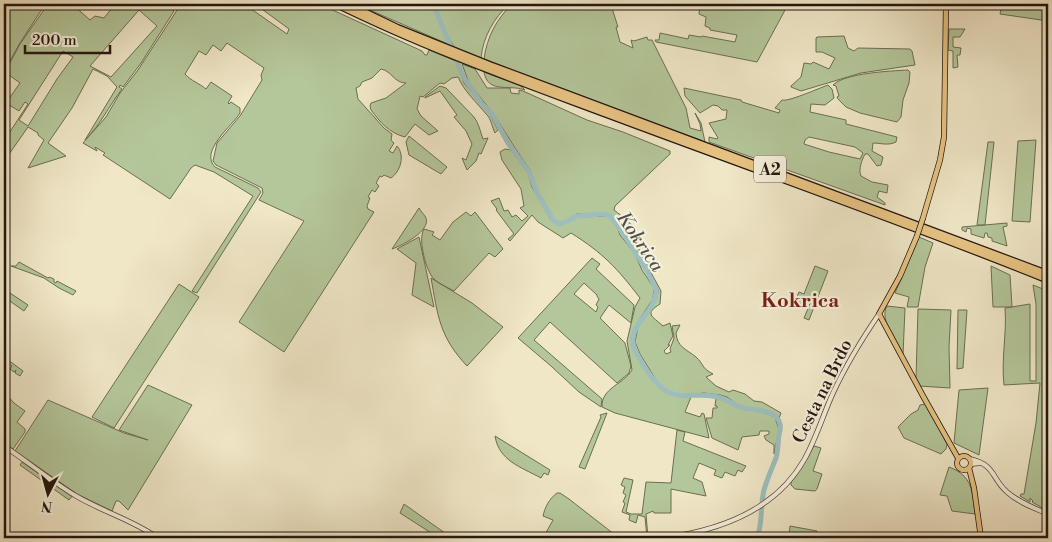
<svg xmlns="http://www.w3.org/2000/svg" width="1052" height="542" font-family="'Libre Bodoni',serif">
<rect width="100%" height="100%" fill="#f0e7c7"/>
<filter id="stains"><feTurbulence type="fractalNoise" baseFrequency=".004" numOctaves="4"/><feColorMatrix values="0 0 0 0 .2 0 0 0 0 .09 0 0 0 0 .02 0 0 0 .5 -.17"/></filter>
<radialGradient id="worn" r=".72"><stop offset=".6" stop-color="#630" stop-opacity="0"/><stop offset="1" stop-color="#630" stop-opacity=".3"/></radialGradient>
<!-- green -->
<path fill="#b4c79a" stroke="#6a6e54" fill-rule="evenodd" d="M6,4H37L42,9L20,43L6,68L4,66V45L7,38L4,36V6Z
M48,4H72L90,20L95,16L104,18L112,8L107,4H165L174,11L141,63L123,87L120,85L119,87L122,89C108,107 102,123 85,140L117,87L107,76L93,69L72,108L48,143L66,156L28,168L44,140L38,135V133L28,127L7,157L4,154V141L28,104L25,102L19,111L6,103L20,83L5,72L20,44ZM139,10L157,26L111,77L90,66ZM63,51L73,57L57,79L28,126L19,120Z
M181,4H244L287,34L289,29L255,4H313L320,7H326L422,51L425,55H427L429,50L456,61L464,83L489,113L498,130L495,133C492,127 491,119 487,115C477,103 464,91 458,77L452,78L444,84L440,83L423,97L420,96L417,109L421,116L438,131L429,135L415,124L405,137C389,133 380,122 371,110L370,106L371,103L386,98L406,83C394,83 392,71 381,69L372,78L362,82L360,86L356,88L358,99L384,128L392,134L391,140L394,143L389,151L393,153L397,146C405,155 401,171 391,178L384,175L382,177L380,176L376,183L379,186L375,192L372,190L368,197L370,198L367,206L368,209L374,212L284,352L239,322L304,221L259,200L263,193L262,188L216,165L213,161L217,143L240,116L262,80L261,75L264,68L227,43L221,51L213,45L206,55L199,51L185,74C191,81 199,83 206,89L211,82L232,96L228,103L229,104L231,102L240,108V113C233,125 199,151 215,167L258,188L261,192L197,293L192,291L253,196L214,172L195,165L191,168L170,199L103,155L105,153L95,147L97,151L83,143L106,117L120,93L138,70Z
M356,4H432L450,45Z
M434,4H509C494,18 483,37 481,58L454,47L442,25Z
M512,4H603L604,6L611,5L618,27H616L620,42L633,48L631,40L634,41L647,37L648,40H652L686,108L690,128L701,131L700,124L695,113L701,123L705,142L484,59C487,37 496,20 512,4Z
M691,4H709L723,6V4H787L784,12L757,62L656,42L655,40H659L660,33L688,39L689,35L701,37L702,36L735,42L737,35L710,30V28L705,26L706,17L699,14L700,6Z
M1002,4H1048V21L1000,14Z
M949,29H965L960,37H953V47L961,48L960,55H957L958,67L953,68V51L948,50Z
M844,36L848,48L854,51L858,48L910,49L912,51L915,65L861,73L801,91L791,87V86L801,77L804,63L811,64L813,62L829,69L835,58L822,52H816V38L817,37Z
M462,64L475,69L487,88H510L511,93L519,94V90L523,91L587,120L623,132L670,151V154L615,206L614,210C623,217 633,224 638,235L633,241L647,260L649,269L661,291L660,304C644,314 652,316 663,326L670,323L673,336L668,345H670L664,351L666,354L671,352L670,349L674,338L672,326L680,325L676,333C677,347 686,349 696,357C704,364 701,368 713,374L706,377L716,386L729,392L733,390L745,394L754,401L762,402L781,413L779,418L766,411L739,406L727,397L720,395L704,393L688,395L674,393L664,388L656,380L640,354L635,342L638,327L657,298L658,291L645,260L627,240L617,223L607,213L577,214L561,223L555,220L537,190L530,170L515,148L495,116L469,83Z
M908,70L910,72L909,83L903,100L901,117L897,122L860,113L846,107L838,99L837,97L839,96L836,86L833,85C845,73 890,71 908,70Z
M484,72L521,86L525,90C508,84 488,94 484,72Z
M828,85L832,89L834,98L825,105L811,104L810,112L846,120V124L897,137L896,142C888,146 881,143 873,143L872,151L883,157L881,165L877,166L868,154H865C862,160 858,169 861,176L872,182L888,185L887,193L879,191L877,197L885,203V205L709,142V137L717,139L718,138L709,123L726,119L727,110H722L718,106L713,105L700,113L685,96L684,88L741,100L742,102L779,113L780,110L775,108L782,100C788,102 817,89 828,85ZM809,137L855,147L863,153L860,159L829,152L804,144L805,140Z
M440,86L446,88L473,116C479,123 480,131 483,139L488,138L481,154L479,153L476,161L467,170L462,158L466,160L472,144L466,131L454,117L457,115L440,91L425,98V97Z
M409,136L447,167L441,174L409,155L406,142Z
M1036,140L1030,222L1012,221L1018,141Z
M988,142H994L985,225H977Z
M505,149L511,150L528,173L532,187L551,220L560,225L577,217L609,216L616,224L620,235L635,254L642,270L654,288L653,299L639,320L633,331L632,346L644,367L660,388L678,396L691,397L685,412L700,417L702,413L704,414L709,438L615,413L602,407C601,388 624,384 632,370L627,341L635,307L640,298C617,268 603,253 571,233L563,238L538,222L532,215L510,241L508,239L514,234L496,210L497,209L491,201L499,198L504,211L508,210L512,217L516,215L522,221L528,216L520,208L524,206L521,189L502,160L500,152Z
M419,208C421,212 425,215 426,218C431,231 401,246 392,249Z
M466,212L471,216L475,212L503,249L495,257L489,253L454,291C447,287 434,282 431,275C425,265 418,239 424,229L434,232L432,235L440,240L453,222Z
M1007,223V226L1003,227L1007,246L992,241V238L988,237L987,233H985L984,238L971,234V229L967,228L966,232L962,230V227Z
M419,237L434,307L412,295L416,263L397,249Z
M919,237L933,243L925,267L918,307H907L909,297L895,293Z
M592,258L600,264L596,269L634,305L631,323L609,305L600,318L625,343L631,366L629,373L617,383L550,322L534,340L602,399L601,407L579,392L551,366L518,338ZM584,283L597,295V296L599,299L596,305L598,307L596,312L574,294Z
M19,262L48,278L49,277L54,279V282L56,283L57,281L76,291L73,295L59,288L44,278L11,266H16Z
M815,266L828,271L809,320L804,318L812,299L804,296L801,304L795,301L799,292L804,294Z
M991,266L1010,275L1012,307H993Z
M431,278L472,303L503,327L467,366C439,336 438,316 431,278Z
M179,284L199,297L114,428L92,417Z
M1033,285L1048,291V511L1032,502L1033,501L1030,498V502L1020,496L1021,494H1024L1036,423L1040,383L1004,385C1001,359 1007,334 1005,308L1030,304V381H1036V304Z
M4,289L28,305L24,311L4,297Z
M887,306L905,308L903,355C896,342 879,319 887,306Z
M918,309L951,310L949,347L950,388L919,386L916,378Z
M958,310H967L963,368L957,369Z
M4,357L23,371L20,376L15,373L16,370L14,372L10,369L12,366L4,360Z
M148,385L192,405L128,510L119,501H116L112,511L77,494L15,451L48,400L124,433L148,440L119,430Z
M988,388L979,455L954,443L959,390Z
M4,392L14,403L25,411L17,422L25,429V432L13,449L4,443Z
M716,398C725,400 731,404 739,408C751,412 765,410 775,418L779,429L774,454V445L766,440L764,436L769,434V431H760L759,435L742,437L738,450L712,438L706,418H712L713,408H717V406H715Z
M926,404L947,444L946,449L941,454L904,438L898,427L911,414L918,410L920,405Z
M607,413L585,469L579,467L601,417L600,415Z
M677,430L685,432L683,441L746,466L742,472L738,470L735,476L725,472L722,478L714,475L716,470L699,463L693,478L702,482L706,496L671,489V513H654L653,511L646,514L648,538H647L645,517L638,515L636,523L629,520L630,515L622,512L625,503L623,502L626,495L623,493L625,487L621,485L624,478L633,480L626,512L631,514H642L646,482L671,483Z
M495,436L550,470L548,475L544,473L541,478C521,467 499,461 495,436Z
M814,446L821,448L813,471L822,474L817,489L815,491L795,489L791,485V482L804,463Z
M22,462L72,496L69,500L20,465Z
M949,467C973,476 972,491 975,514L952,511L947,496L940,495Z
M557,493H560L569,499L619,538H543L553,520L543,516C545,507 549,499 557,493Z
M404,504L452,538H439L400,513Z
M790,526L817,531L815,538L789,537Z"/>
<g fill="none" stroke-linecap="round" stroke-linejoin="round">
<!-- stream -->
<path stroke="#6b7b77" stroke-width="1" d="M718,538L759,534"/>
<!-- river -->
<path stroke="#9dbebd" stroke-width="5" d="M433,4L464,78L482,104L492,114L508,143L529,172L538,195L554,221L561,224L577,216L602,214L609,215C618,225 656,281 656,292C656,312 624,327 635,350C642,364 654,384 668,392C682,399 698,393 713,396C727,398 729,403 740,407C752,411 776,408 780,424C781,427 780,431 779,435C778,442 778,451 776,458C772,468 767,479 764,490C760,506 763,523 757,538"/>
<defs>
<path id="minor" d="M4,446C28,462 51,481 76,496C103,512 133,520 158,538
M970,459C996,465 991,478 1007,492C1018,502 1034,508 1048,514
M971,464L981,463
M663,538C717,531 775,511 804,460C816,439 823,415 833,393C846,365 862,339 879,314"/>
<path id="major" d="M923,218L940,160L944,137L946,4
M917,236L900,276L879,314L923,396L958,458
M957 463a7 7 0 1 1 14 0a7 7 0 1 1-14 0Z
M969,468L974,488L981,538"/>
<path id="highway" d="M336,4C423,47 515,80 606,114C753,169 902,221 1048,280
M348,4L398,28L490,65L1048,274"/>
</defs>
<!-- minor casing -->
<use href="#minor" stroke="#554a3c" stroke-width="5.5"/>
<!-- major casing -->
<use href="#major" stroke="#21160e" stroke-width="6"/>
<!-- highway casing -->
<use href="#highway" stroke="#21160e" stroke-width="8"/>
<!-- minor -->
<use href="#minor" stroke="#f5efdb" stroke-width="4"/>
<!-- major -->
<use href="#major" stroke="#e8c484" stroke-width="4.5"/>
<!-- highway -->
<use href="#highway" stroke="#e8c484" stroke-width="5.5"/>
<defs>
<path id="major-bridge" d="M917,236L923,218"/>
</defs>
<!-- major-bridge casing -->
<use href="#major-bridge" stroke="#21160e" stroke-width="6" stroke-linecap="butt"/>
<!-- major-bridge -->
<use href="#major-bridge" stroke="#e8c484" stroke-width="4.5"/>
</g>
<g text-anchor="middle" stroke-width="4.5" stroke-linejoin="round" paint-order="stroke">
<!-- shield labels -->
<rect fill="#f5efdb" stroke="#61574c" stroke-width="1" x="754" y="155.5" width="32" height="27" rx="4"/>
<g font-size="16" font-weight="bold" fill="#21160e">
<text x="770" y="175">A2</text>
</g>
<!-- street labels -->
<g font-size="18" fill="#21160e" stroke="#f5efdb">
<text transform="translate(822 391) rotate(-64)" y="6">Cesta na Brdo</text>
</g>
<!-- water labels -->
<g font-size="19" font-style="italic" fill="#4c514b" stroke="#f5efdb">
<text transform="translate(641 241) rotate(56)" y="7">Kokrica</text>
</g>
<!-- quarter labels -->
<g font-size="20" font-weight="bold" fill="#7a1f14" stroke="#f5efdb">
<text x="800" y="307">Kokrica</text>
</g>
</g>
<!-- margin -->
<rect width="1052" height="542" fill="none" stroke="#f0e7c7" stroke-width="20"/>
<rect x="5" y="5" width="1042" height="532" fill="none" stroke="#21160e" stroke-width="2.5"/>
<rect x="10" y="10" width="1032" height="522" fill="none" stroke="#21160e"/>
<!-- north arrow -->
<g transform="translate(48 494) rotate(186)" stroke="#f5efdb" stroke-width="4" paint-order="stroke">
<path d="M0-4L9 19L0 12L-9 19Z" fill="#21160e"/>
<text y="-8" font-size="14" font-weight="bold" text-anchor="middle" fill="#21160e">N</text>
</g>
<!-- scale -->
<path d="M25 45v8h85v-8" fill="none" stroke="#21160e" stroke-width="2.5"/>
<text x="32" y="45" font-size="15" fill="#21160e" stroke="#f5efdb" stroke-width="4" paint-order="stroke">200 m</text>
<rect width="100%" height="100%" filter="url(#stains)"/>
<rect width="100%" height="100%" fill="url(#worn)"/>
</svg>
